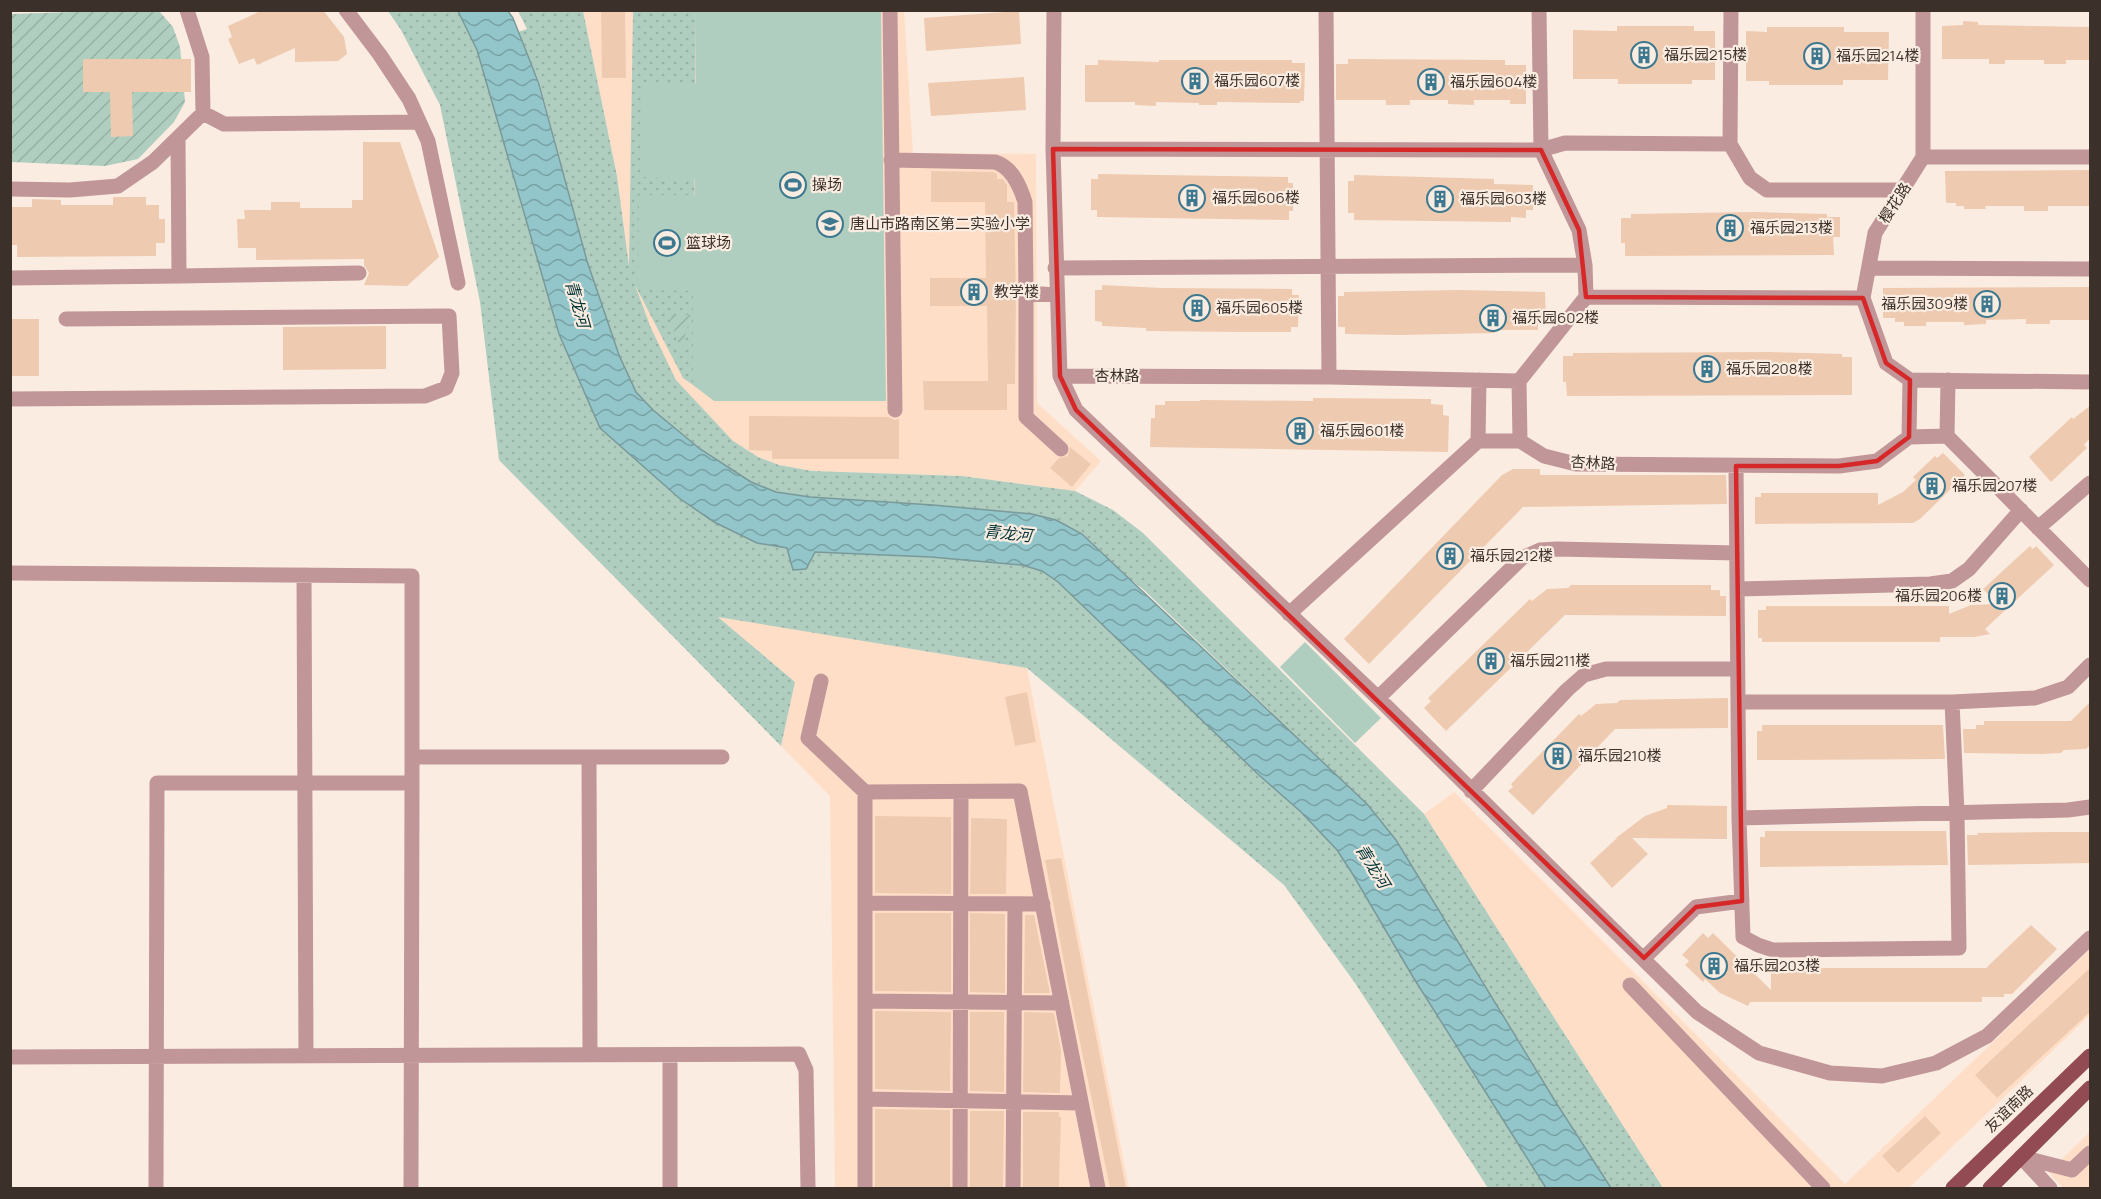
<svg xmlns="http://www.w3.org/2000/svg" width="2101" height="1199" font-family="Manrope,'Noto Sans SC',sans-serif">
<defs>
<pattern id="grass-dots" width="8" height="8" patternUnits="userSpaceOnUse" patternTransform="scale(1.5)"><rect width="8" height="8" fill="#afcebf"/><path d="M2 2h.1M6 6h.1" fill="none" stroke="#97b1a4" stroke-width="1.8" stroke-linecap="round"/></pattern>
<pattern id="garden-furrows" width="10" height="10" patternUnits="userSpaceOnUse" patternTransform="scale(1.5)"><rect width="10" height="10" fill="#afcebf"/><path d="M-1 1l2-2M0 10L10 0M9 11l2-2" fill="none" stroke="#97b1a4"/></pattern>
<pattern id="water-waves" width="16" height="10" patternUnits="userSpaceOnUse" patternTransform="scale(1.5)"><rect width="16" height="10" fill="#93c6ca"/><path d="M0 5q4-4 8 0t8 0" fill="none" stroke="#79a1a4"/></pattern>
</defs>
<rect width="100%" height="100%" fill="#fbece1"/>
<!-- built -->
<path fill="#ffdec8" d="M583,11H904L913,153L1036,154L1037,403L1101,461L1075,491L962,476L812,471L779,465L758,457L733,442L676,380L651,328L630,272L617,176Z
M717,616L1027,668L1129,1188H835L830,796L781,746L795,682Z
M1454,792L1845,1184L2090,949V1015L1909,1188H1663L1424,814Z
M2090,1132V1188H2063L2048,1172Z"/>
<!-- grass -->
<path fill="url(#grass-dots)" d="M388,11H458L477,50L559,334L600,428L679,498L714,522L757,543L787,548L806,569L815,552L931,557L1022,565L1042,571L1058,582L1301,812L1337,850L1352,873L1413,977L1546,1188H1488L1355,983L1284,885L1027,668L718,617L795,682L781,746L499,460L480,302L440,105L401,30Z
M518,11H583L617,176L629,266L633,11H696L693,385L683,378L635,285L651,328L676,380L733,441L758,457L779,465L812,471L962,476L1075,491L1113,510L1143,533L1424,814L1663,1188H1611L1555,1101L1396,840L1367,804L1144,590L1056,520L1032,514L933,505L810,497L776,492L751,482L700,449L653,410L636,392L619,355L587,261L540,84L518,32L527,29Z"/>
<!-- garden -->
<path fill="url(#garden-furrows)" d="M102,11H159L173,27L180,47L185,102L174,122L138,159L105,166L11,162V14Z
M669,315H691L681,350Z"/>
<!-- pitch -->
<path fill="#afcebf" d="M696,11H881L886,401H714L693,385V291L638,290L639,195H695V179L640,177L641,82L696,83Z
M1305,642L1381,718L1355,743L1280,667Z"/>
<!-- water -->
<path fill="url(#water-waves)" stroke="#79999a" stroke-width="1.5" d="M458,11H508L513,18L539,84L587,261L619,355L636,392L653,410L700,449L751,482L776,492L810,497L933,505L1032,514L1056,520L1082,534L1367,804L1396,840L1555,1101L1611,1188H1546L1413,977L1352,873L1337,850L1301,812L1260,776L1058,582L1042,571L1022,565L931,557L815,552L806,569L793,570L787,548L757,543L714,522L679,498L600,428L559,334L477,50Z"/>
<!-- building -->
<path fill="#eecab0" d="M263,10H323L344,37L347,54L338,61L295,62V48L257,65L254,58L239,64L228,39L232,37L228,26Z
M601,10H625L626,78H602Z
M1019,11L1021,44L926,51L924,18Z
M1963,21L1978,22V25L2091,27V60H2066V64H2044V60H2005V64H1989V59H1942V26L1963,25Z
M1617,26H1694V31H1715V80H1692V84H1618V79H1573V30L1617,31Z
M1767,27H1844V32H1889L1888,80H1843V85H1769V81H1746V31L1767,32Z
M83,59H191V92H132L133,136L111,137L110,92H83Z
M1348,59L1505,60V65H1526V104H1510V100H1474V105L1448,104V100H1410V105H1386V100H1336V64H1348Z
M1098,60L1159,62V60H1292V63H1305L1304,101H1300V103L1217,102V105H1199V103L1156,102V106L1135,105V102H1085V65H1098Z
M1024,77L1026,110L931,116L928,83Z
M363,142H400L439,257L407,286L364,285L369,273L364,265V259L256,260V248H238L237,219H245L244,210H271V202H300V208H352V200H363Z
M2091,170V206H2048V211H2024V206H1985L1986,209H1964V206H1956V203H1946L1945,171Z
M931,171L993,172L997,174V179H1003L1007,185V202H1014L1016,293L1015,384H1007V410H924L923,381H988L987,306H930V278H986L985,202H931Z
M1098,174L1288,177V183H1293V211H1289V220L1097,217V210H1091V179H1098Z
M1354,175L1494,179V184L1533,185V210H1526V218L1511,217V222L1354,220V213H1348V181H1354Z
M113,197H146V205H159V219H165V243H156V256L17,257V245H10V207H32V199L61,200V205H113Z
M1755,212L1827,214V217H1840V237H1833L1834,255L1625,256V243H1621V218H1631V214Z
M1102,285L1162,288L1292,289V295H1299L1298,327H1291V332H1242L1146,331V328L1102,326V322L1095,321V290H1102Z
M2091,287V320H2050V324H2026V319L1986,320V324L1964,325V322H1926V326H1904V322H1895V318H1883V288Z
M1460,290L1545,292L1546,324H1538V330H1498L1494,333L1400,335L1345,334V327H1338V296H1344V292Z
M10,319H39V376H10Z
M386,326V369L283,370V327Z
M1768,352L1842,354V357H1852V395L1567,396L1566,382H1563V356H1573V353Z
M1313,398L1431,399V404L1443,405V415L1449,416L1448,452L1150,447L1151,418H1155V405H1165V401H1200V400L1313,401Z
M2091,405V437L2084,445L2087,448L2051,482L2029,457L2072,417L2073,419Z
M749,416L888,417L895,420L899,419V459H772V451L749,450Z
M1070,447L1091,464L1072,487L1050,468L1059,458L1068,456Z
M1943,453L1965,475L1920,519L1913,523L1755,524V497H1761V493H1878V505L1903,492L1916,480L1913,477L1935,456L1937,458Z
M1513,469H1540V475H1726L1727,504L1523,507L1369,664L1344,639L1502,475Z
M2030,546L2033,549L2036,546L2054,565L1985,629L1990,634L1974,637H1940V642H1762V638H1758V610H1766V606H1949V614L1971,605L1997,604L1983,589Z
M1571,585H1711V590H1720V596H1726V616L1565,615L1446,731L1424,708L1431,701L1428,698L1530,599L1532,601L1547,589L1568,588Z
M1027,692L1036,742L1015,746L1005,697Z
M1728,698V728L1615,729L1533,815L1508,791L1513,787L1511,784L1579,714L1581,716L1596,704L1617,703L1620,700Z
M2091,701V744L2086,749L2064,750L2061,753L2042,754L1964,753L1963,729H1976V725H1984V721H2071Z
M1762,725H1943L1945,759L1757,760V731H1762Z
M1667,805L1727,806V839L1632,838L1648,854L1612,888L1590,863L1617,838H1616L1645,816L1667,808Z
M875,816L951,817V894L875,893Z
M971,818L1007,819L1006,894H970Z
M1765,831H1946L1948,865L1760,867V837H1765Z
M2061,832H2091V863L1968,865L1967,835H1978L1977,833Z
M1061,858L1126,1188H1110L1068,984L1045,860Z
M875,913H951V992L875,991Z
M970,913L1005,914V993L970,992Z
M1025,915H1034L1050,993H1024Z
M2031,925L2057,949L2012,994H2004V997H1982V1002H1750L1748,1006L1720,993L1705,979L1703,982L1685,965L1689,961L1682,955L1703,933L1708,938L1713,933L1771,990V968H1986Z
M2091,967V1011L1997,1098L1975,1075Z
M875,1011L951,1012L950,1091L875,1089Z
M970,1012H1004V1092L970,1091Z
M1024,1012L1054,1013L1061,1051L1060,1093L1023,1092Z
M875,1109L950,1110V1188H875Z
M970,1111H1004L1003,1188H970Z
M1023,1112H1059V1117H1061L1059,1188H1023Z
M1925,1116L1941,1133L1898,1173L1882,1156Z"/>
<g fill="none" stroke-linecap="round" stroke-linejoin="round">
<!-- minor -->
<path stroke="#c09698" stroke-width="15" d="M346,10L380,55L409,99L428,141L458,283
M890,10L895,410
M1054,10L1053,149L1060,376L1076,410L1378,698L1697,1012L1759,1053L1830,1073L1882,1076L1936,1063L1987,1036L2090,938
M1326,10L1329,377
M1539,10L1541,150L1579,230L1585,265L1586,297
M1731,10L1730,144L1750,178L1767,190H1904
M203,113L224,124L419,122
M1053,149L1541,150L1565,143L1730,144
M1923,157H2090
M891,160L995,162C1012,167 1020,186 1025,202L1026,293L1056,295
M10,189L70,190L118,186L153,162L203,113L202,57L187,10
M1055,268L1585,265
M1869,268L2090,269
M179,276L359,273
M10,278L179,276L178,138
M1026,293V417L1061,449
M1586,297L1863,298
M1060,376L1329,377L1519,381
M1910,380L1886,363L1863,298L1875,233L1923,157V10
M1910,380L2090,382
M1519,381L1520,441L1544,456L1576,464L1839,466L1877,461L1909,437L1910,380
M1519,381L1586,297
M10,399L425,396L446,388L452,373L449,316L66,319
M1947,436L2090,580
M1947,436L1948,380
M1909,437L1947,436
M1478,441L1479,380
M1736,466L1739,818L1743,937L1758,945L1773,950L1959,948L1957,813L1952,702
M2038,528L2090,483
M10,573L412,576V783
M304,575L306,1056
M1737,589L1930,584L1952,581L1969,569L2021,510
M1289,614L1478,441H1520
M821,681L808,738L865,792L1020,791L1098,1188
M1378,698L1522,558L1540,550L1557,549L1736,553
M1738,702H1952L2035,698L2068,687L2090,665
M412,757H722
M589,757L590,1055
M1471,791L1567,690L1584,675L1606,669H1737
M865,792V1188
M1739,818L2068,810L2090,807
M865,903L1043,904
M1644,958L1696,907L1742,901
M1630,985L1823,1188
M865,1001L1062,1003
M10,1057L799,1054L806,1070L808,1188
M865,1099L1081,1103
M2021,1157L2072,1170L2090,1153
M2021,1157L2050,1188
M156,1188L157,783H412L411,1188
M670,1188V1055
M960,1188L961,792
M1013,1188L1015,904"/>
<!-- major -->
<path stroke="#924b52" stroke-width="15" d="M1953,1188L2090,1056
M1990,1188L2090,1088"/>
</g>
<!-- marked area -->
<path fill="none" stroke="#d62828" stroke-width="4.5" stroke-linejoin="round" d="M1053,149L1541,150L1579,230L1586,297L1863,298L1886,363L1910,380L1909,437L1877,461L1839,466H1736L1742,901L1696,907L1644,958L1076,410L1060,376Z"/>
<!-- icons -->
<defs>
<symbol id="building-ring" viewBox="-11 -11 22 22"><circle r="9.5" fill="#fbece1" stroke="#3c788f" stroke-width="1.5"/><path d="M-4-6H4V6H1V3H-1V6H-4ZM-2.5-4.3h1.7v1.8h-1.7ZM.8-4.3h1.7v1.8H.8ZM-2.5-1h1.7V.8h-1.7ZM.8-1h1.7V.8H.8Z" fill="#3c788f"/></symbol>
<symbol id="stadium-ring" viewBox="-11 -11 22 22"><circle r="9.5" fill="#fbece1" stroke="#3c788f" stroke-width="1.5"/><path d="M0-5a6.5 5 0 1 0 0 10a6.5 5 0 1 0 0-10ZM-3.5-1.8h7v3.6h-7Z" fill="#3c788f"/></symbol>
<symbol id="school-ring" viewBox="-11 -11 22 22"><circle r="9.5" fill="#fbece1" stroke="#3c788f" stroke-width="1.5"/><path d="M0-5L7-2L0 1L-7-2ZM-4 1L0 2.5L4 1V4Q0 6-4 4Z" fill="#3c788f"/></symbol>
</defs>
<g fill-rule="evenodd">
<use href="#building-ring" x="1629" y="40" width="30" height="30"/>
<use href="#building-ring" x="1802" y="41" width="30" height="30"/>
<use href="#building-ring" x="1180" y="66" width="30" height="30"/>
<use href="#building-ring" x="1416" y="67" width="30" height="30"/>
<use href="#stadium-ring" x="778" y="170" width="30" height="30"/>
<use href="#building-ring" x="1177" y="183" width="30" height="30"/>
<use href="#building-ring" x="1425" y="184" width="30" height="30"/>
<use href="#school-ring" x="815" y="209" width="30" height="30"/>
<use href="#building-ring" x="1715" y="213" width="30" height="30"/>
<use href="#stadium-ring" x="652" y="228" width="30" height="30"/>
<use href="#building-ring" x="959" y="277" width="30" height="30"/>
<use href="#building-ring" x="1972" y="289" width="30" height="30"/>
<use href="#building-ring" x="1182" y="293" width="30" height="30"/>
<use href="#building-ring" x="1478" y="303" width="30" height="30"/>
<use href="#building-ring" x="1692" y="354" width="30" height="30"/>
<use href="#building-ring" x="1285" y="416" width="30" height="30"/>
<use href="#building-ring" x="1917" y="471" width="30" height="30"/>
<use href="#building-ring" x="1435" y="541" width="30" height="30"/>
<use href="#building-ring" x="1987" y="581" width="30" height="30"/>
<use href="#building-ring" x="1476" y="646" width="30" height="30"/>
<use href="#building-ring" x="1543" y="741" width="30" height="30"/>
<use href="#building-ring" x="1699" y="951" width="30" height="30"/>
</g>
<g text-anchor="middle" stroke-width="4.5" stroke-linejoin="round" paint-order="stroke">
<!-- poi labels -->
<g font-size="15" fill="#3b312a" stroke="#fbece1" text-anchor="start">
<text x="1664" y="60">福乐园215楼</text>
<text x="1836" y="61">福乐园214楼</text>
<text x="1214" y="86">福乐园607楼</text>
<text x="1450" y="87">福乐园604楼</text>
<text x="812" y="190">操场</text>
<text x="1212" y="203">福乐园606楼</text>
<text x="1460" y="204">福乐园603楼</text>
<text x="850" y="229">唐山市路南区第二实验小学</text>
<text x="1750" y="233">福乐园213楼</text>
<text x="686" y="248">篮球场</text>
<text x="994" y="297">教学楼</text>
<text x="1968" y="309" text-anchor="end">福乐园309楼</text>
<text x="1216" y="313">福乐园605楼</text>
<text x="1512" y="323">福乐园602楼</text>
<text x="1726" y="374">福乐园208楼</text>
<text x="1320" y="436">福乐园601楼</text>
<text x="1952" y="491">福乐园207楼</text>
<text x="1470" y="561">福乐园212楼</text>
<text x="1982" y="601" text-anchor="end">福乐园206楼</text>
<text x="1510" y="666">福乐园211楼</text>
<text x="1578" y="761">福乐园210楼</text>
<text x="1734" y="971">福乐园203楼</text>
</g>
<!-- street labels -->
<g font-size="15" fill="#3b312a" stroke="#fbece1">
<text transform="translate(1895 203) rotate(-57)" y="5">樱花路</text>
<text x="1117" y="381">杏林路</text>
<text transform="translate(1593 463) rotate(3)" y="5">杏林路</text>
<text transform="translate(2009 1109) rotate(-44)" y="5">友谊南路</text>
</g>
<!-- water labels -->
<g font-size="16" font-style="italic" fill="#013438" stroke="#fbece1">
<text transform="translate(578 304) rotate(74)" y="6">青龙河</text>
<text transform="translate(1008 533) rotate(6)" y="6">青龙河</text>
<text transform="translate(1373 866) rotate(58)" y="6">青龙河</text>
</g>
</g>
<!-- border -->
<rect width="2101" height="1199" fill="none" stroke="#3b312a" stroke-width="24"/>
</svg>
